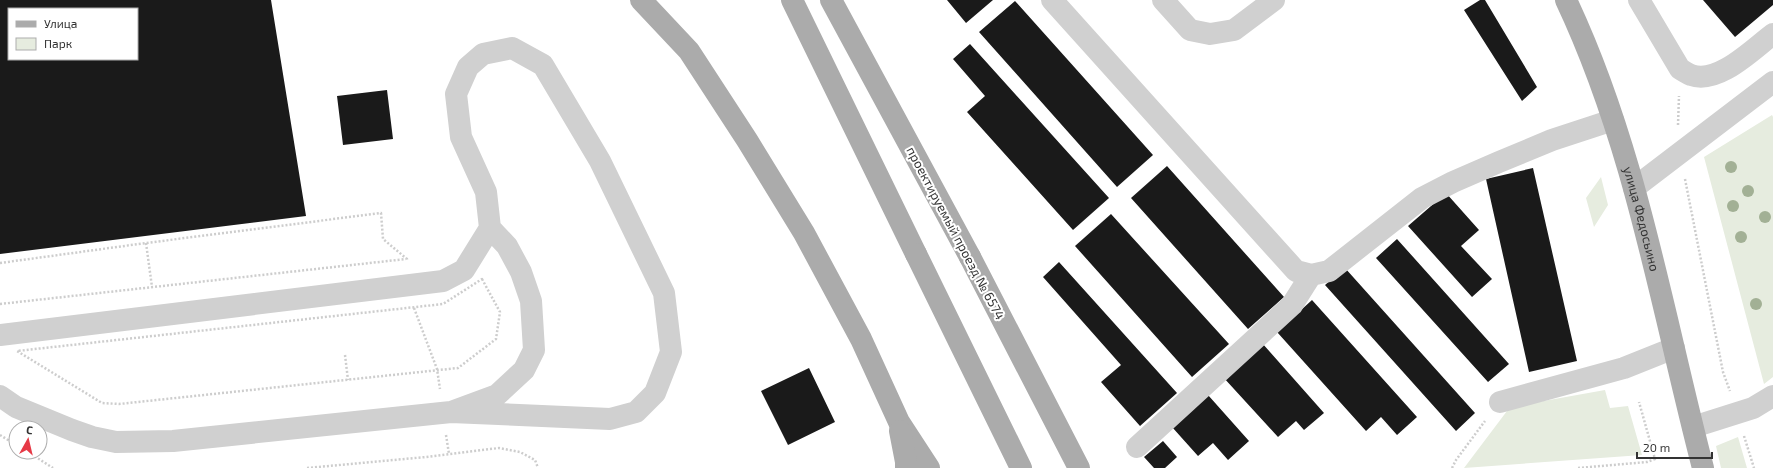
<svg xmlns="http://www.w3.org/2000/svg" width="1773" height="468" font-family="'Exo 2',sans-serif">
<rect width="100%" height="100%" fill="#fff"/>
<!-- green -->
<path fill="#e6ecdf" d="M1772,115L1773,117V377L1764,384L1704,157Z
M1601,177L1608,205L1594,227L1586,198Z
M1605,390L1610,408L1628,406L1642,455L1464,468L1510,407Z
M1738,437L1747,468H1721L1716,446Z"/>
<!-- building -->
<path fill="#1a1a1a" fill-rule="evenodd" d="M0,0H271L306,216L0,254ZM9,9H137V59H9Z
M947,0H993L966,23Z
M1480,0H1485L1537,87L1522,101L1464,10Z
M1703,0H1773V5L1735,37Z
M1015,1L1153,155L1117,187L979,32Z
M970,44L1109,198L1073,230L967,112L985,96L953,59Z
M387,90L393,139L343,145L337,96Z
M1167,166L1284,297L1248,329L1131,198Z
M1533,168L1577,361L1529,372L1486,179Z
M1446,193L1479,230L1461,246L1492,279L1472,297L1408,226Z
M1111,214L1229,344L1192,377L1075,246Z
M1397,239L1509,364L1488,382L1376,258Z
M1059,262L1177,393L1140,426L1101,382L1121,365L1043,277Z
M1345,268L1475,413L1456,431L1325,285Z
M1312,300L1417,417L1397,435L1381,417L1366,431L1277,332Z
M1262,343L1324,413L1304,430L1296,421L1278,437L1223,377Z
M809,368L835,422L788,445L761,391Z
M1208,395L1249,441L1228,460L1213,443L1198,456L1172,427Z
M1163,441L1177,457L1165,468H1154L1144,457Z"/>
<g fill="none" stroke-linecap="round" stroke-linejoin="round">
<!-- path -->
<path stroke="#cdcdcd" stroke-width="2.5" stroke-dasharray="2 2" stroke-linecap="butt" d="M1678,125L1679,96
M1685,179L1723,372L1730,391
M146,243L152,287
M0,263L146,243L381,213L383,239L407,259V261
M482,279L500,312L496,339L458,368L119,404L102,403L17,351L443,304Z
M0,304L406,259
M414,308L437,369L440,389
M345,355L348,380
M0,435L16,445
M446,435L449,454
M1744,436L1754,468
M28,452L53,468
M307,468L426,457L499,448L520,452L535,460L538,468
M1452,468L1456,460L1485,421
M1578,468L1647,462L1655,459L1639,402"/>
<!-- minor -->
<path stroke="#d0d0d0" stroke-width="22" d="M1052,0L1296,271L1311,275L1329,271L1422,198L1453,182L1499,162L1552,140L1613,120
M1163,0L1190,30L1210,34L1234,30L1274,0
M1639,0L1680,69C1684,71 1688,74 1691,75C1718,85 1753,49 1773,34
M1634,188L1773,82
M0,335L443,281L464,270L490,228
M0,396L16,407L72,430L92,437L116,442L173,441L451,412L610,419L636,412L655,393L671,352L664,293L600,161L543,65L512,48L483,54L468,67L456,94L461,137L486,192L490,228L507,246L521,272L531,301L534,350L524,370L497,395L451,412
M1500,402L1624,368L1674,348
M1693,427L1753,408L1773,396
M1137,447L1292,305L1311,275"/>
<!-- major -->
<g stroke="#ababab" stroke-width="22">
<path d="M641,0L689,51L747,140L804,233L861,339L899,422L929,468"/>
<path d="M792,0L916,254"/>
<path d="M831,0L970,257"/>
<path id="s1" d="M1566,0C1636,148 1662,311 1703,468"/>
<path d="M900,431L906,462V468"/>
</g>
<!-- major-bridge -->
<path stroke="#ababab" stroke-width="22" d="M916,254L1021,468
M970,257L1079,468"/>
</g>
<!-- trees -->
<g fill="#a2b095">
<circle cx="1731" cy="167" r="6"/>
<circle cx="1748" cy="191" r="6"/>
<circle cx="1733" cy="206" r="6"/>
<circle cx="1765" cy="217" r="6"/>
<circle cx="1741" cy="237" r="6"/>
<circle cx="1756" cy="304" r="6"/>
</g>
<g text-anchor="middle" stroke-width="4" stroke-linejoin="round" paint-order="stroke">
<!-- street labels -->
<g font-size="13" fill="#333" stroke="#fff">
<text dy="5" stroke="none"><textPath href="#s1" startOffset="232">улица Федосьино</textPath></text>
<text transform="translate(956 233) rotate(62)" y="5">проектируемый проезд № 6574</text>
</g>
</g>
<!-- legend -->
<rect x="8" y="8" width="130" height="52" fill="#ffffff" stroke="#adadad"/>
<rect x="16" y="21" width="20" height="6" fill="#ababab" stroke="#adadad"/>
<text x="44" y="28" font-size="12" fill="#333333">Улица</text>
<rect x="16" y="38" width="20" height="12" fill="#e6ecdf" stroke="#adadad"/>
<text x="44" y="48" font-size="12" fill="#333333">Парк</text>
<!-- north arrow -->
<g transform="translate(28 440) rotate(8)"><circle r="19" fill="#ffffff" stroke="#adadad"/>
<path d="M0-3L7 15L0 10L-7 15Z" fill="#e63946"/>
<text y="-6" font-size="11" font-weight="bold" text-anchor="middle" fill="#333333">С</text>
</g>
<!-- scale -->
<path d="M1637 452v6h75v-6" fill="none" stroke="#333333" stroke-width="2"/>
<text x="1643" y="452" font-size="12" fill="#333333" stroke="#ffffff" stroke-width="3" paint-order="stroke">20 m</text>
</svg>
